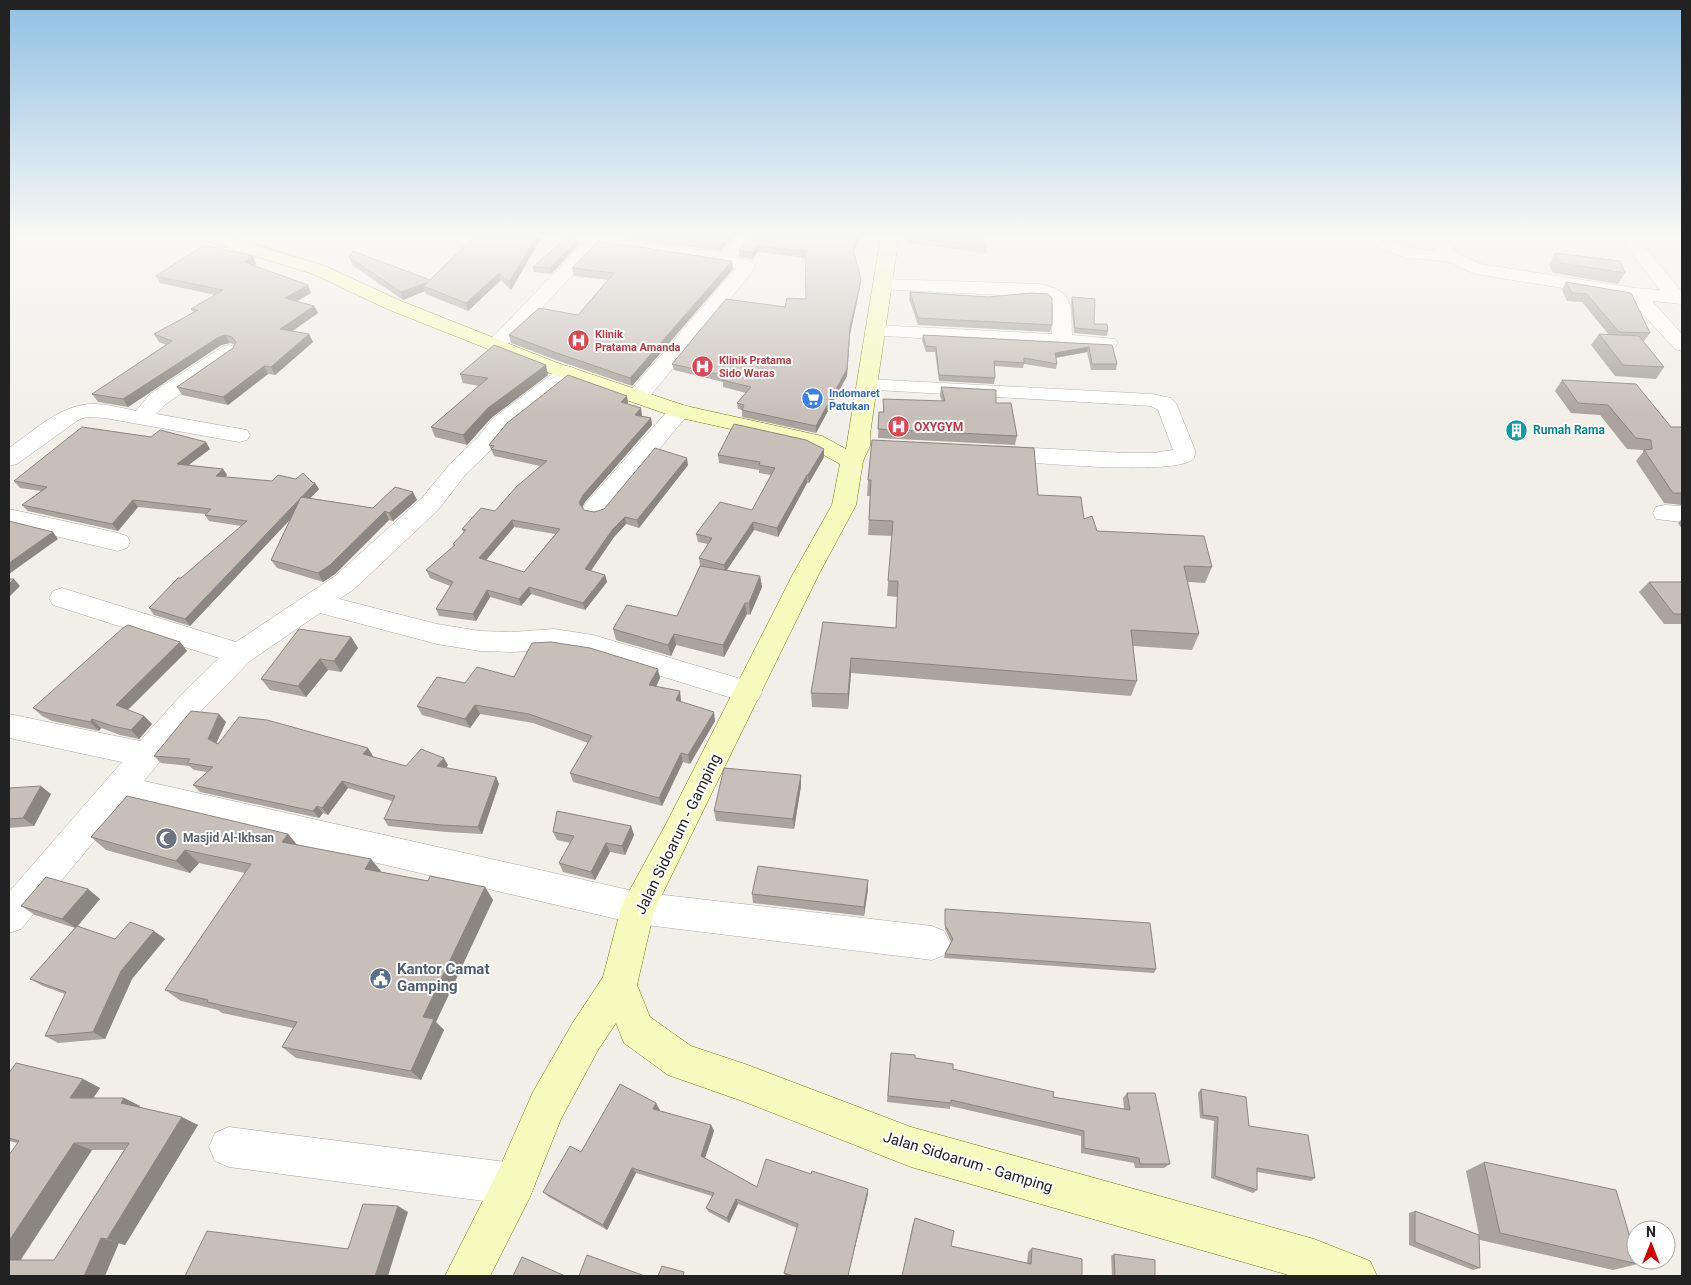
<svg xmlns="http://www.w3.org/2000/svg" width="1691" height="1285" font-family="Roboto,sans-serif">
<rect width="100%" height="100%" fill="#f2efe9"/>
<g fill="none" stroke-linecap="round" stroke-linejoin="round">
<defs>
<path id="street" d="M572,235H593L721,253L737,235H754L736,257L752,262L755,266L748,277L646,401L638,402L630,401L627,396L630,391L736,268L722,264L599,247L502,350L495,352L488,350L485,346L488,342L583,243L575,241Z
M1363,235H1382L1404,247L1436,251L1427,235H1444L1455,252L1480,264L1635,288L1660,290L1618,235H1635L1682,292V304L1652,301L1682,334V351L1675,349L1629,299L1476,274L1445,261L1407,258L1382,250Z
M883,279L1039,284C1074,291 1071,303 1072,335L1115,339L1118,343L1115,347L1108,349L868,335L865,331L868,327L875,325L1052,334L1053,305L1051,302L1044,297L876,289L874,285L876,281Z
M229,345L236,347L239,351L236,355L166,404L156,414L247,430L250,435L247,440L239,442L105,418L87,417L78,420L17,464L9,466V448C35,430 63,402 97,404C110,405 123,408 136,411L150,394L222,347Z
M567,366L574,368L577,372L574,376L508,429L495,446L466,474L438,510L353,590L339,599L437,624L480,631L513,632L554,629L593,635L758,684L762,692L758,700L748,703L593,655L554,649L513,652L480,651L437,644L320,613L250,661L203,709L144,781L638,892L932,926L944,931L950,943L944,955L932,960L638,924L125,804L21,929L9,933V892L122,762L9,738V714L140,741L183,693L219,658L53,605L49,598L53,591L62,588L236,642L335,576L422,498L450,464L479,436L492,419L560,368Z
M867,379L1152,394L1171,398L1176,403L1195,450C1195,454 1195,458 1192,460C1168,476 1030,462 996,460L988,458L985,453L988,448L996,446L1125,453H1153L1173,450L1158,410L1151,406L860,389L857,385L860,381Z
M680,405L688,406L691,411L604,515L595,517L586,515L583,509L586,503L672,406Z
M1665,505L1682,506V522L1656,519L1653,513L1656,507Z
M9,509L118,533L127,536L130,542L127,548L118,551L9,525Z
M229,1127L514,1163L529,1169L535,1184L529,1199L514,1205L229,1167L215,1161L209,1147L215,1133Z"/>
<path id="secondary" d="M198,235H224L325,266L401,301L555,362L686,406L822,436L846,449L881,235H899L870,434V446L863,461L856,505L819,574L654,911L637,985L650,1017L691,1046L745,1064L911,1127L1314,1239L1370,1261L1377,1276H1292L911,1167L745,1102L668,1075L624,1043L616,1023L598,1050L561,1119L529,1199L490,1276H445L499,1169L533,1092L572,1024L603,977L621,908L626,897L666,824L793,574L832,505L840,464L807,446L672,416L541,370L387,309L313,274L200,239Z"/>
</defs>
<!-- street casing -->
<use href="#street" stroke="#a9a9a9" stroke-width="1"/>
<!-- secondary casing -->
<use href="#secondary" stroke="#707d05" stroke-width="1"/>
<!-- street -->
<use href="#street" fill="#fff" fill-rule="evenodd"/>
<!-- secondary -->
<use href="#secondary" fill="#f7fabf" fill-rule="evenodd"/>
</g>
<!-- wall -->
<path fill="#aba49e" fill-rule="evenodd" d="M476,235H543L511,290L501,280L468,311L426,294L425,291L403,300L352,265L349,257L430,280Z
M608,235H734L720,251Z
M751,235L854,252L861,280L860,287L850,334L847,376L816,433L742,417V410L738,409L737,403L746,393L723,387V382L674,370L672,364L785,307L806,299L805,258L758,252L752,260L739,256V250Z
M902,235H984L987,246L986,253L908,243V238H902Z
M573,238L579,244L551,274L534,272L533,267Z
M1555,253L1625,273L1618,284L1553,273L1549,264Z
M253,256L256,264L254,265L311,293L297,301L314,306L318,313L292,331L313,342L275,375L268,374L228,405L182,395L177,387L233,348L235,345L230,343L221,345L128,407L98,402L92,394L166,345L159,342L154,334L194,313L191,309L215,295L160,283L156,276Z
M572,268L733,269L632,386L556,360L511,343L509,335L578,315L608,280L574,276Z
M1566,282L1650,333L1644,341H1643L1664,367L1656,379L1615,376L1591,345L1599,334L1609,335L1582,302L1567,301L1562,290Z
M910,292L1052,325L1050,332L918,325L909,299Z
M1072,297L1094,324L1108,331L1107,336L1074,333L1071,303Z
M923,335L1112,345L1117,364L1116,370H1091L1087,352L1056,358L1057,364L1056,369L1024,364L1023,368L995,366V378L994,384L939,381L935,352H926L922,340Z
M460,374L548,375L491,418L467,445L435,437L431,427L479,386L463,383Z
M1562,380L1671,427H1682V505L1664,503L1636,461L1643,452V450L1627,449L1600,415L1571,413L1555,391Z
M941,387L996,403L1017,436L1015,445L878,438L879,412H883V399L942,401L940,396Z
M627,396L628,403L627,404L642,415V416L651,418L652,425L585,502L582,507L584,510L594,512L604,509L688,465L639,528L626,524L614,537L591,571L605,575L607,582L585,610L531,594L521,606L490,597L476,621L439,616L436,609L450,586L430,578L426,570L454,546L453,544L464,533L462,529L495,511L540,466L494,456L489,445ZM514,527L555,534L524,572L486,560Z
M210,449L188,465L223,469L227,475L225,477L272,481L315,483L319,489L310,498L373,508L417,500L393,521L389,520L335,574L323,582L277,568L271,560L290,519L190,626L154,615L149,608L181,578L241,526L209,521L205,515V514L138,507L118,531L28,511L22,505L41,491L20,488L14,481Z
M718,455L824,457L809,483H807L778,537L754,530L726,570L760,576L762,587L750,615L747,614L724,657L676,645L671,656L616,640L613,629L677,616L700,566L699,558L708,544L698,542L696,534L752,510L771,475L759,473V470L719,463Z
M868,480L1038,495L1084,519L1097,531L1212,567L1205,583L1188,582L1199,634L1192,650L1133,646L1137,681L1131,696L851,673L848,709L812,707L811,693L823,622L896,628L898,597L887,596L892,536L868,535L870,496H867Z
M1682,519V529L1678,523Z
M1649,582H1682V624H1664L1639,592Z
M351,637L358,648L341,672L328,670L306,697L270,690L261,679Z
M180,642L187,651L128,710L144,716L152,724L139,739L120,735L101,728L99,731L52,721L42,716L33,708Z
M514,677L660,678L656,687L681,700V702L715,721L690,764L683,762L662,806L573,782L570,773L588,743L533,723L480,714L470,728L422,715L417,706L465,683Z
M226,722L216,743L218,744L373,756L372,757L406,766L448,765L446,768L496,777L499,784L482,834L446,832L388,826L384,819L392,801L348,788L328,815L323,813L319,818L200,792L193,785L207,772L194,770L189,766L161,763L154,756Z
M801,775V786L794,829L716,821L714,811Z
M9,788L51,794L34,826L9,828Z
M631,826L634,835L625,855L610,852L595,880L563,872L559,863L570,843L557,840L553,832Z
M288,834L297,845L381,872L428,881L485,887L493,900L436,1022L444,1030L421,1080L296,1058L282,1047L293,1028L222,1013L218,1010L181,1001L165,990L245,873L199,863L190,873L106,850L91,837Z
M868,880V889L864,916L753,903L752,894Z
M88,889L100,899L77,926L115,939L154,931L165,939L132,979L105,1039L58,1043L45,1036L65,994L43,986L30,979L75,928L35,915L21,906Z
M945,909L1156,969L1154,973L944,958L945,954L951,942L945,929Z
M915,1058L953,1069L1053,1097L1124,1109L1123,1098L1127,1093L1170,1164L1164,1168H1135L1134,1163L1081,1153V1136L950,1106V1109L887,1102L890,1059Z
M9,1073L83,1079L100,1088L93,1098H124L140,1106V1107L198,1125L125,1245L119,1243L9,1276L17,1143L9,1141ZM92,1150H124L54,1260H21Z
M1201,1089L1249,1126L1315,1178L1311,1181L1257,1172V1190L1253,1193L1211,1178L1214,1121L1200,1118L1198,1093Z
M660,1110L659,1111L711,1125L714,1131L705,1158L757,1187L868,1194L848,1276H785L784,1273L797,1228L738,1204L729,1223L709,1212L706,1208L712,1196L636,1173L607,1230L549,1197L543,1192L581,1152Z
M1484,1162L1638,1264L1613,1270L1480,1240L1479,1238L1480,1268L1473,1270L1409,1245V1213L1415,1211L1479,1235L1466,1171Z
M913,1223L951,1246L1027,1263L1028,1252L1032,1248L1082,1276H902Z
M1114,1254L1155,1276H1112L1111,1256Z"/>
<!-- shaded-wall -->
<path fill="#8b8681" d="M537,235H543L511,290L509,282Z
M728,235H734L720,251V245Z
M859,235H861L853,254V248Z
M578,239L579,244L551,274L550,268Z
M757,246L758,252L752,260V253Z
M253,256L256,264L248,269L244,262Z
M732,261L733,269L632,386L630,378Z
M499,273L501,280L468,311L466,303Z
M861,280L860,287L850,334L847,376L816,433V426Z
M428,282L423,286L425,291L403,300L401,292Z
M308,285L311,293L288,306L285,298Z
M314,306L318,313L284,337L280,329Z
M309,334L313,342L275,375L271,367Z
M225,335L230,343L221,345L128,407L123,399L217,338Z
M1089,347L1087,352L1054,358L1055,353Z
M546,365L548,375L491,418L467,445L463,435L488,408Z
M264,366L268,374L228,405L223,397Z
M627,396L628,403L623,409L621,402Z
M641,408L642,415L636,422L635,415Z
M651,418L652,425L585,502L581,510L579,503L583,495Z
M206,442L210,449L181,471L177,464Z
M824,449V457L809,483L808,475Z
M687,458L688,465L639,528L637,520Z
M223,469L227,475L220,483L216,476Z
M807,475V483L778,537L777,528Z
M315,483L319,489L190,626L185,619Z
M413,492L417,500L393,521L389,513Z
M133,500L138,507L118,531L112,524Z
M385,511L389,520L335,574L323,582L318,573Z
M625,517L626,524L614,537L587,576L585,569L612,530Z
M512,520L514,527L482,565L479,558Z
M753,522L754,530L725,573L724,565Z
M53,532L58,539L9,574V563Z
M605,575L607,582L585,610L583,603Z
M760,576L762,587L750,615L749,603Z
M14,579L20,586L9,597V584Z
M529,587L531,594L521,606L519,599Z
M487,590L490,597L476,621L473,614Z
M745,603L747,614L724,657L723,645Z
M674,634L676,645L671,656L668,645Z
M351,637L358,648L341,672L334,661Z
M180,642L187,651L124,713L116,705Z
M851,658V673L848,709V694Z
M320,659L328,670L306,697L298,686Z
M658,669L660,678L652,694L649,685Z
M680,691L681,700L678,709L676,700Z
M475,705L480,714L470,728L465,719Z
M714,712L715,721L690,764L688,755Z
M219,714L226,722L215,746L208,739Z
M144,716L152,724L139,739L131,730Z
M92,719L101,728L99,731L90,722Z
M368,748L373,756L368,762L363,754Z
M681,753L683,762L662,806L659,798Z
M444,758L448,765L441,773L437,766Z
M801,775V786L794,829L793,819Z
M496,777L499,784L482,834L478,827Z
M342,781L348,788L328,815L322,808Z
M41,786L51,794L34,826L23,818Z
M317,806L323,813L319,818L313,811Z
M631,826L634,835L625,855L622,846Z
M288,834L299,847L282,842Z
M606,843L610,852L595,880L591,872Z
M185,850L199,863L190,873L176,861Z
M371,859L381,871L375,882L365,869Z
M868,880V889L864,916V907Z
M485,887L493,900L436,1022L444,1030L421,1080L411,1071L423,1017Z
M88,889L100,899L76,928L62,919Z
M154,931L165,939L132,979L105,1039L93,1032L121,971Z
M83,1079L100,1088L88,1106L70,1098Z
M124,1098L140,1106L138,1111L121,1103Z
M656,1103L660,1110L657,1115L653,1109Z
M182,1117L198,1125L125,1245L107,1239Z
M711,1125L714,1131L704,1161L701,1156Z
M74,1143L92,1150L17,1265L9,1263V1241Z
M632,1168L636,1173L607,1230L603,1225Z
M868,1189V1194L848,1276Z
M736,1199L738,1204L729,1223L727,1218Z
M398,1206L408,1212L388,1276H375Z
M101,1238L119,1243L105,1276H84Z"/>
<!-- building -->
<path fill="#c7bfb8" stroke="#8b8681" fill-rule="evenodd" d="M476,235H537L509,282L499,273L466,303L423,286L428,282L401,292L349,257L353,251L430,280Z
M569,235H572L573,238L578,239L550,268L533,267Z
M652,235H728L720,245Z
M751,235H859L853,248L861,280L850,327L847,369L816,426L742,410L744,405L737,403L751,387L722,380L726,376L672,364L726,299L785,307L787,298L806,299L805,251L757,246L752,253L739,250Z
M908,235H984L987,246L908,237Z
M598,241L732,261L630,378L554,352L509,335L539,308L578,315L614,273L572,268Z
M204,245L253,256L244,262L308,285L285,298L314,306L280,329L309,334L271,367L264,366L223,397L177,387L233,348L236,342L232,337L225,335L217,338L123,399L92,394L172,341L154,334L198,310L191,309L223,290L156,276Z
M1555,253L1620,261L1625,273L1560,263Z
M1566,282L1631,293L1650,333L1619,332L1587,294L1572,293Z
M910,292L988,297L1031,293L1048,294L1052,298V325L918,318Z
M1072,297L1095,299L1094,324H1107L1108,331L1075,328Z
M1599,334L1639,336L1664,367L1623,365Z
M923,335L1112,345L1117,364H1092L1089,347L1055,353L1057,364L1024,358V363L994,361L995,378L939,375L936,347L926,346Z
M494,345L546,365L488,408L463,435L431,427L488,378L460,374Z
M568,375L627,396L621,402L641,408L635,415L651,418L583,495L579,503L584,510L594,512L604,509L655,448L687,458L637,520L625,517L612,530L585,569L605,575L583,603L529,587L519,599L487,590L473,614L436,609L453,582L426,570L455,545L453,544L466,530L462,529L481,508L495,511L517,486L547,461L491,449L494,446L489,445L507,423ZM512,520L560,529L524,572L479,558Z
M1562,380L1636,384L1671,427H1682V493H1673L1644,450L1652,449L1651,440L1636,438L1608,405L1578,403Z
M941,387L996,390V403H1011L1017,436L878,429L879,412H884L883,399L945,401Z
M734,424L806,440L824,449L808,475H807L777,528L753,522L724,565L699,558L712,538L696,534L720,502L752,510L775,468L759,465L760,462L718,455Z
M82,427L151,437L160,430L206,442L177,464L223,469L216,476L272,481L278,475L296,479L303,473L312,482L315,483L185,619L149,608L178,578H181L247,521L205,515L211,509L133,500L112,524L22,505L47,487L14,481Z
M872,440L1034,448L1038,495L1081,497L1084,519L1092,516L1097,531L1204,536L1212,567L1184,566L1199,634L1131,630L1137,681L851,658L848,694L811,693L823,622L896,628L898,581H888L893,521L869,520L871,480H868Z
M395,487L413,492L389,513L385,511L330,565L318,573L271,560L301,497L373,508Z
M9,521L53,532L9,563Z
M700,566L760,576L749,603H745L723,645L674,634L668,645L613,629L627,605L677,616Z
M9,579H14L9,584Z
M1649,582H1682V614H1674Z
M128,625L180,642L116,705L144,716L131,730L112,726L92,719L90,722L42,712L33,708L123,628Z
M299,629L351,637L334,661L320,659L298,686L261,679Z
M551,642L590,648L658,669L649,685L680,691L676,700L714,712L688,755L681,753L659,798L570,773L592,736L529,714L475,705L465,719L417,706L437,677L465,683L477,667L514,677L532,643Z
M191,711L219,714L208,739L218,744L239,717L267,720L368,748L363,754L406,766L421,749L444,758L437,766L496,777L478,827L442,825L384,819L395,796L342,781L322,808L317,806L313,811L193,785L213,767L187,763L190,759L154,756Z
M724,768L801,775L793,819L714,811Z
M41,786L23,818L9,819V788Z
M127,796L288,834L282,842L371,859L365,869L428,881L430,876L485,887L423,1017L434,1019L411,1071L282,1047L297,1022L207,1002L208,1000L165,990L251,864L185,850L176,861L91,837Z
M557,811L631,826L622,846L606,843L591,872L559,863L574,836L553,832Z
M758,866L868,880L864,907L752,894Z
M46,877L88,889L62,919L21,906Z
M945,909L1150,923L1156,969L945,954L953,939L945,925Z
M130,922L154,931L121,971L93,1032L45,1036L66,992L30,979L77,926L115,939Z
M891,1053L915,1055V1058L953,1064V1069L1054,1092L1053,1097L1130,1110L1127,1093H1155L1170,1164H1140L1139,1158L1084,1148V1131L951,1100V1103L888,1096Z
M16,1063L83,1079L70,1098H124L121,1103L182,1117L107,1239L101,1238L84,1276H9V1260H54L129,1143H74L9,1241V1155L19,1141L9,1138V1073Z
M620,1084L656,1103L653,1109L711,1125L701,1156L757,1187L766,1159L811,1174L812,1171L868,1189L848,1276H794L784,1273L798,1224L736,1199L727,1218L706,1208L714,1193L632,1168L603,1225L543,1192L570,1146L581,1152Z
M1201,1089L1246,1097L1249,1126L1308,1135L1315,1178L1257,1168V1190L1215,1176L1218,1117L1203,1115Z
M1484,1162L1616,1190L1638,1264L1500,1233Z
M363,1204L398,1206L375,1276H185L207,1231L348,1249Z
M1415,1211L1479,1235L1480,1268L1415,1242Z
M915,1218L954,1231L951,1246L1031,1264L1032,1248L1082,1259V1276H902Z
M1114,1254L1155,1260V1276H1115Z
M587,1255L645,1276H579Z
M522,1257L565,1276H513Z
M662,1266L684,1272L683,1276H658Z"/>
<!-- sky -->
<linearGradient id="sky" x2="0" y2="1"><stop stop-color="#8fc0e4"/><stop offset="0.57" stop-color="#f9f8f5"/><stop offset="1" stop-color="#f9f8f5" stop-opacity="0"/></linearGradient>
<rect width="1691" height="415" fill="url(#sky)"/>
<!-- icons -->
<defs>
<symbol id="hospital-disc" viewBox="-11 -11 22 22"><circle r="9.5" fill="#e0444e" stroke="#fff"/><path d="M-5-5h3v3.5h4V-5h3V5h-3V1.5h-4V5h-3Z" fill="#fff"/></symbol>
<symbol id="supermarket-disc" viewBox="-11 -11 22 22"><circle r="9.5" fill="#3f7fe0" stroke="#fff"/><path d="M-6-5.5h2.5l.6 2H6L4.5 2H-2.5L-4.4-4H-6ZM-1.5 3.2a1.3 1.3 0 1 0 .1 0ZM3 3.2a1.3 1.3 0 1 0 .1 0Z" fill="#fff"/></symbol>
<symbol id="building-disc" viewBox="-11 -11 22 22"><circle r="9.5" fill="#0f9aa8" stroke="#fff"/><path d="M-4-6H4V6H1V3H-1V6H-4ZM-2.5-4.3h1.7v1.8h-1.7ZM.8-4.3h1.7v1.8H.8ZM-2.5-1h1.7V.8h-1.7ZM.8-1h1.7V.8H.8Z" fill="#fff"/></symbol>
<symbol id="mosque-disc" viewBox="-11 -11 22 22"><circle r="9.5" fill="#6b7280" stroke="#fff"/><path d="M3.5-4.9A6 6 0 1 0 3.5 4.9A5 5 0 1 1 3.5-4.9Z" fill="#fff"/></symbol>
<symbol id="civic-disc" viewBox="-11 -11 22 22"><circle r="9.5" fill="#5c6f8a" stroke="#fff"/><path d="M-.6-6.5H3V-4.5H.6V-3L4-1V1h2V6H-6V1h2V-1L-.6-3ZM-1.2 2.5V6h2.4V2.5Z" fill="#fff"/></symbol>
</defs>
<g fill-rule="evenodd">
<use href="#hospital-disc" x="566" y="328" width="25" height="25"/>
<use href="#hospital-disc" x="690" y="354" width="25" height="25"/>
<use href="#supermarket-disc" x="800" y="386" width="25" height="25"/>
<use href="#hospital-disc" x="886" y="414" width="25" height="25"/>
<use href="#building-disc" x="1504" y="418" width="25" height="25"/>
<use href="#mosque-disc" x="154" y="826" width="25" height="25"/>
<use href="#civic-disc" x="368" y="966" width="25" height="25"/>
</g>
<g text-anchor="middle" stroke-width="4" stroke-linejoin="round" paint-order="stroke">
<!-- far-health labels -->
<g font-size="11" font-weight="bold" fill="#be3a42" stroke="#fff" text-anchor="start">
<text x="595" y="338">Klinik<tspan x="595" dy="13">Pratama Amanda</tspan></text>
<text x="719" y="364">Klinik Pratama<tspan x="719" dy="13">Sido Waras</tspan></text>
</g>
<!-- far-shop labels -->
<g font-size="11" font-weight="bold" fill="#366cbe" stroke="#fff" text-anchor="start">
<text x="829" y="397">Indomaret<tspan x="829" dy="13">Patukan</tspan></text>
</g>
<!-- health labels -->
<g font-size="12" font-weight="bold" fill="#be3a42" stroke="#fff" text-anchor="start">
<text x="914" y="431">OXYGYM</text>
</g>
<!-- culture labels -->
<g font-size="12" font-weight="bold" fill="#0d838f" stroke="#fff" text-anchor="start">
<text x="1533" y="434">Rumah Rama</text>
</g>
<!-- worship labels -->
<g font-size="12" font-weight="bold" fill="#5b616d" stroke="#fff" text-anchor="start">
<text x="183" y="842">Masjid Al-Ikhsan</text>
</g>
<!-- near-street labels -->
<g font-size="15" fill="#222" stroke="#fff">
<text transform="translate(678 834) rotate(-64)" y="5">Jalan Sidoarum - Gamping</text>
<text transform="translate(968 1162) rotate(17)" y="5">Jalan Sidoarum - Gamping</text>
</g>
<!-- near-service labels -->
<g font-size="15" font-weight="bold" fill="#4e5e75" stroke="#fff" text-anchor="start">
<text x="397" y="974">Kantor Camat<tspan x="397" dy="17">Gamping</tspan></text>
</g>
</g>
<!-- border -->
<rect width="1691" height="1285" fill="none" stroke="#222222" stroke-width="20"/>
<!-- north arrow -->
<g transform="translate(1651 1245)"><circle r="24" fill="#ffffff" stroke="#a7a7a7"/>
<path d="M0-4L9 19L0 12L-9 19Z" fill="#d40000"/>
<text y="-8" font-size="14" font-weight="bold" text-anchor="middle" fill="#222222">N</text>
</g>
</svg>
